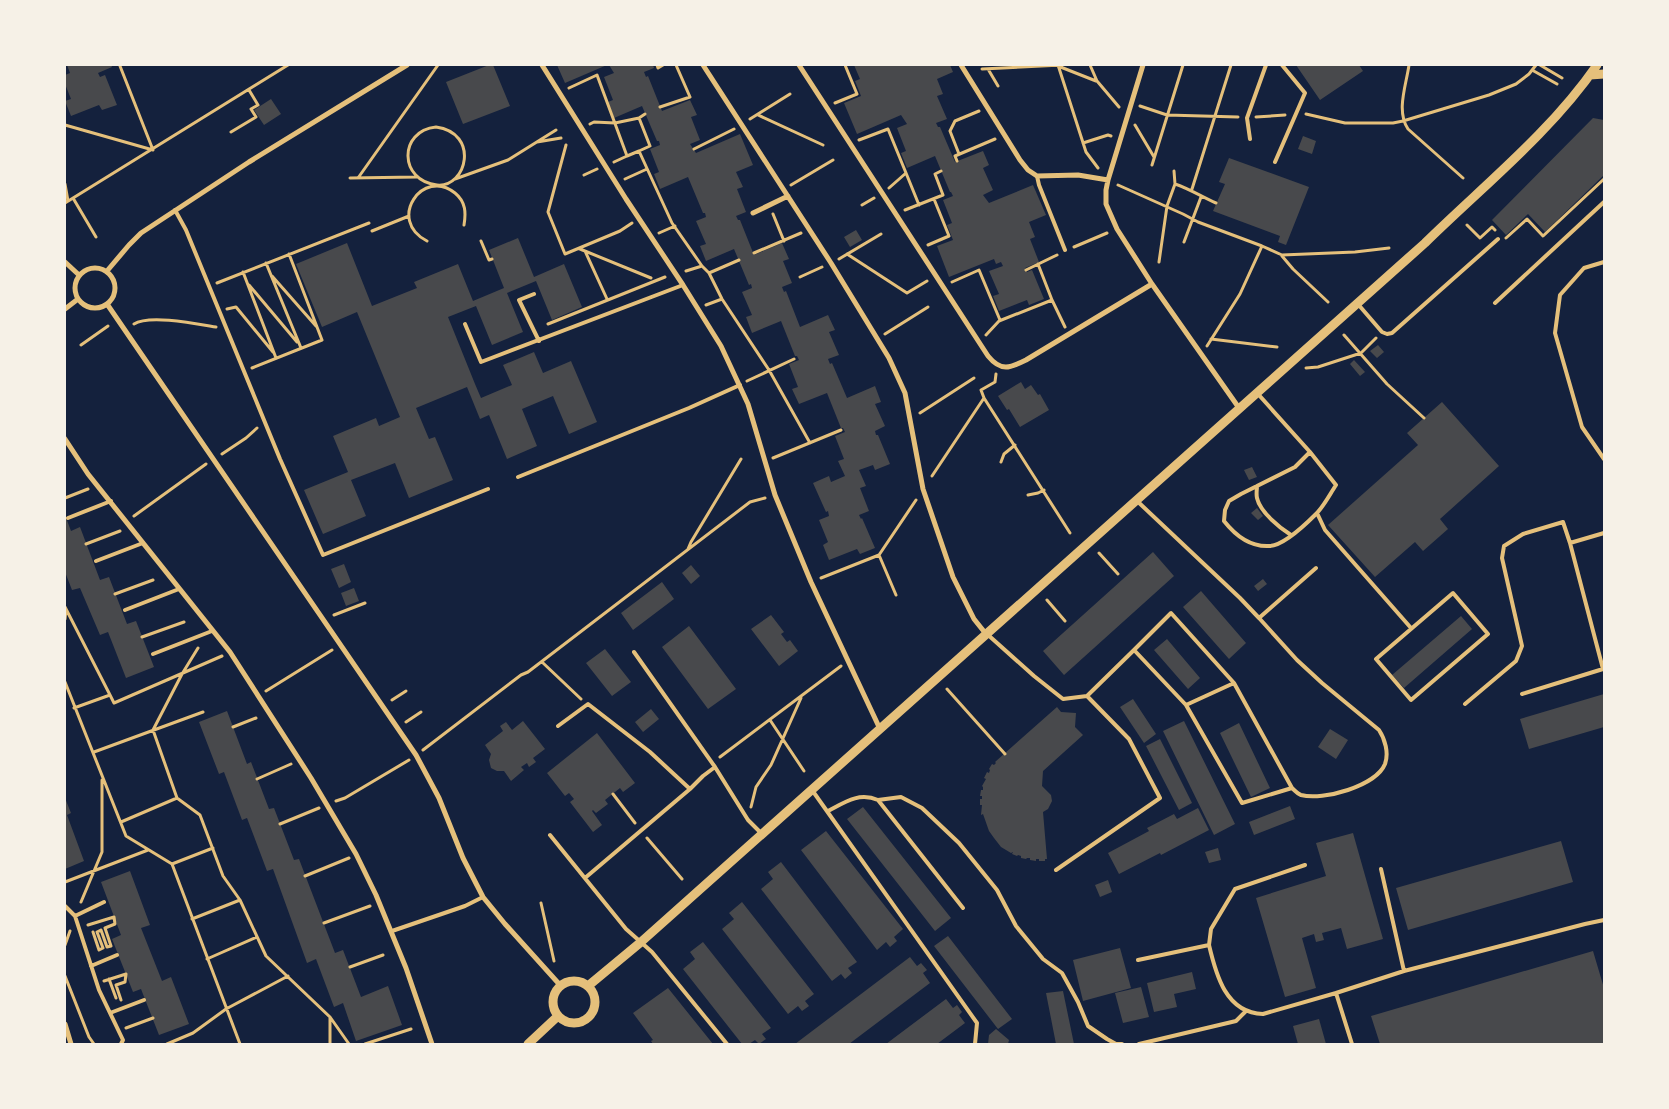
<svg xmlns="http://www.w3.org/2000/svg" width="1669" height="1109" font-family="'Source Sans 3',sans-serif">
<rect width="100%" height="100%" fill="#14213d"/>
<!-- building -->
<path fill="#48494c" d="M67,65H111L112,67L98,73L100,77L105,75L117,105L102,110L99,105L71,116L65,101L71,99L65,84V75L70,73Z
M489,65H493L510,106L463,124L446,82Z
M557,65H607L565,83Z
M609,65H653L654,68L644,72L646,77L648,76L662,111L690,100L697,115L691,117L700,140L690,144L696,153L740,134L753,165L736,172L743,187L737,189L746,212L736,216L738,220H740L754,255L782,243L789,259L783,261L792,283L782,287L784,292L786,291L800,327L828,315L835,330L829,332L839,355L828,359L830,364L832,363L847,398L875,386L881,402L875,404L885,426L875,431L876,435H878L890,464L875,470L873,465L859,470L866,486L860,488L869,511L859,515L861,519L862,518L875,548L860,554L857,549L829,560L823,545L828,542L819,520L829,516L828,511L826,512L813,483L829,476L831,482L845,476L838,461L844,459L835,436L845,432L843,428H841L827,393L799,404L792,389L798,387L789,364L799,360L797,356H795L781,321L752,333L746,317L752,315L742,292L752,288L751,284L749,285L734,249L706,261L700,246L706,244L696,221L706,217L705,213H703L688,177L660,189L654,174L659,172L650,149L660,145L659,141H657L642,106L614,118L608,102L613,100L604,77L614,73Z
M854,65H950L953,72L937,79L943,94L937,96L947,119L936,123L938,127H940L955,162L983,151L989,165L983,168L993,190L983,195L989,203L1033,185L1046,215L1029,222L1035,237L1030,239L1039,262L1025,268L1027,272L1032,270L1044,299L1029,305L1027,300L999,311L993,296L999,294L989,271L1003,266L1001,262L996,264L994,259L949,277L937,246L953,240L947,225L952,223L943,200L953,196L951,192H950L935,156L907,168L901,153L906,151L897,128L907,124L901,115L857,134L844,103L861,96L855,81L860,79Z
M1296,65H1359L1363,71L1320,100Z
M271,99L281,114L264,125L254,110Z
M1593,118L1604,120V175L1545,232L1528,214L1506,235L1492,220Z
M1303,136L1316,141L1312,154L1298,149Z
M1229,158L1309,187L1286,245L1278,242L1280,236L1213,211L1225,184L1219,182Z
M856,230L862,240L850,247L844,237Z
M518,238L534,277L564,264L582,307L552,320L536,281L507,293L523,332L492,345L476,306L448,317L475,384L481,398L512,385L503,365L534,352L543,373L571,361L597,422L569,434L553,396L522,409L537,446L507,459L489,415L480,419L467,387L416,408L429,439L435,437L453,480L409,498L395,463L351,480L366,516L323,534L304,490L348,472L333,436L376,418L379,426L400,417L357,312L322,327L296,264L347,243L372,306L417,288L414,282L458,264L473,301L504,288L489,250Z
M1378,345L1384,352L1377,358L1370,351Z
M1354,360L1365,372L1360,376L1350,364Z
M1021,382L1025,389L1031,385L1038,395L1040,394L1049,410L1020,427L1009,409L1007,410L998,396Z
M1442,402L1499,466L1440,519L1448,529L1423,551L1415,542L1375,577L1328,525L1418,445L1407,433Z
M1252,467L1257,477L1249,480L1244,470Z
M1257,508L1263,516L1258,520L1251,513Z
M65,515L71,531L80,527L100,580L109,577L127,624L136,621L154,667L126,678L108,632L100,635L80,588L72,590L65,572Z
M1153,552L1174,576L1064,675L1043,651Z
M344,564L351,582L339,588L331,569Z
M691,565L700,576L691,584L682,573Z
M1263,579L1267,584L1258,591L1254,586Z
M662,582L674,599L633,630L621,613Z
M354,588L359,601L346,606L341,593Z
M1201,591L1246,643L1229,659L1183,607Z
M771,615L784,632L781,634L787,642L790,640L798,651L779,666L751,629Z
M1461,616L1472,629L1404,688L1392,675Z
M689,626L736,689L708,709L662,647Z
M1167,639L1200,678L1188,689L1154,650Z
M605,649L631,682L612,696L586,663Z
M1604,694V727L1529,749L1520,719Z
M1133,699L1156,734L1144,743L1120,707Z
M1057,707L1061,712L1076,713L1075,727L1083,735L1043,771L1042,786L1051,795L1052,801L1048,809L1043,812L1047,859H1045V861H1039V859H1036V861L1030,860V858H1027L1026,859L1021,858V856L1018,855L1017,856L1012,854L1013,852L1011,853L1001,847L994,838L989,831L983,814L981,815L982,805H980V799H982V796H980L981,790H983V787L982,786L986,779L984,778L987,772L989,773L990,770L989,769L992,764L994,765L996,763L995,762Z
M651,709L659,719L643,732L635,722Z
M227,711L247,764L251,762L269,809L274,808L294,860L299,859L335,953L343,950L361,997L388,986L402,1025L356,1041L343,1003L334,1007L316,959L307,963L273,869L267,871L247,818L242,820L224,772L219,774L199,722Z
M523,721L545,749L533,758L536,762L529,767L527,763L521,767L524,770L511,781L504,771H497L491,768L489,760L491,754L485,745L503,731L500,726L506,722L512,730Z
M1184,721L1235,824L1214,835L1163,731Z
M1239,723L1270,788L1251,797L1220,733Z
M1330,729L1348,740L1336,759L1318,747Z
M597,733L635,783L623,792L620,788L605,800L608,804L596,813L593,810L592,811L602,825L593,832L570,802L574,799L569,793L565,796L547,773Z
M1160,739L1192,803L1179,810L1146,746Z
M65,798L71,813L67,815L84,861L65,869Z
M1290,806L1295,819L1254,835L1249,822Z
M863,807L951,918L935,931L847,819Z
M1198,808L1209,830L1161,855L1160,853L1119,874L1108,853L1149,831L1147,828L1174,814L1177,819Z
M826,831L903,929L894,937L897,941L890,947L886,942L877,950L801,850Z
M1353,833L1383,939L1347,949L1341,928L1322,933L1324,940L1316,942L1314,934L1302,938L1316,988L1285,997L1256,898L1326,876L1316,843Z
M1561,841L1573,882L1408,930L1396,888Z
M1218,848L1221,860L1209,863L1205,852Z
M781,862L857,962L848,968L852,973L845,979L841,974L832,981L761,889L773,879L768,872Z
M130,871L150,925L141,928L162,981L171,977L189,1024L159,1035L141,989L133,992L112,939L121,935L101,882Z
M1108,880L1112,892L1100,897L1095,885Z
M742,902L814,994L805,1001L809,1006L802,1011L798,1006L788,1014L722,929L734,919L729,913Z
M948,936L1012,1019L998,1029L934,946Z
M703,942L771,1028L762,1034L766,1039L759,1044L755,1040L749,1044H742L683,969L695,959L690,952Z
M1120,948L1131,988L1083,1001L1073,960Z
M1593,951L1604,988V1044H1380L1371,1016Z
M910,957L917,966L921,963L927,970L923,973L930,983L849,1044H795Z
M1192,972L1196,989L1174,994L1177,1007L1154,1012L1147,983Z
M1141,987L1149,1017L1123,1023L1115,993Z
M668,988L713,1044H653L651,1041L653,1040L633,1013Z
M1063,991L1074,1044H1056L1046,993Z
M946,999L953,1008L957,1005L962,1012L959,1015L965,1023L937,1044H886Z
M1319,1019L1326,1044H1298L1293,1026Z
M996,1029L1009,1040L1008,1044H988L989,1035Z"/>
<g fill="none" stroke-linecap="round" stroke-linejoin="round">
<!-- path -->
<path stroke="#e5c07b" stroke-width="3" d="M657,65L658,68L663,65
M1058,65L1086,152L1098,168
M1090,65L1097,81L1119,107
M1409,65C1406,86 1396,111 1408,129L1463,178
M1540,65L1562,78
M1058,66L1096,81
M982,69L1062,65
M988,69L998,86
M1532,70L1557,84
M569,88L597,75L627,156L614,162
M835,103L857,94L845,65
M1140,106L1167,115L1238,117
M660,107L690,97L676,65
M1306,114L1345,123H1393L1403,121L1489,95L1516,84L1529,74L1536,65
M758,115L823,145
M1256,117L1285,115
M750,119L790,94
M590,124L594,122L615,123L639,118
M65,125L153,150L120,66
M1135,125L1154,157
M436,127C480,133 467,188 437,185C399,181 398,131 436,127Z
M231,132L256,117L251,109L258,105L249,90
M859,140L888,129L906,173L889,188
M537,142L561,138
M1083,143L1108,135L1111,136
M566,145L548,212L565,254L620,231L632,223
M694,149L734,129
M639,151L650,146L639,118L645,114
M959,154L950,131L955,121L979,111
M627,156L639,151L672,223L702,266L709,273L722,299L769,370L810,443
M957,161L955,156L995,139
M1152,165L1183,65
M906,173L919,205
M584,175L597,169
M350,178L417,177
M358,178L438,65
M455,179L508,160L556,130
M625,179L647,169
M65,184L68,201H66
M1175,184C1190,189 1202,197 1216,203
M791,185L833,160
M1118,185L1183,214L1198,222L1262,246L1282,255L1355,252L1389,248
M1192,189L1231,65
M73,198L96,237
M65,203L288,65
M862,205L874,198
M905,210L943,195L935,174L941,171
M773,214L784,241
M1467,225L1480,238L1492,227L1495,230
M372,231L409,216
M659,233L675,226
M1506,238L1527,219L1543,236L1604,179
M427,241C386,220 423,167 455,193C466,202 466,213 464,225
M481,241L489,260L492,259
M1184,242L1201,197
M928,245L949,236L934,199
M1074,247L1107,233
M580,249L651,278
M585,251L607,299
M754,253L801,233
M847,254L907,293L927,281
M1282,256L1293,269L1328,302
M839,259L881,234
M1159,262L1167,206L1175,184L1174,171
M266,263L301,348
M1026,270L1057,255
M686,271L702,266
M243,272L276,358
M709,273L739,260
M272,276L316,326
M800,277L822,267
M952,282L979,270L1000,320
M217,283L369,223
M249,285L297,342
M1052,300L1065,327
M706,305L722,299
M227,309L236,307L273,352
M134,324C149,314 198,324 216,327
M548,324L665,277
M885,334L928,307
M986,335L999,321L1052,300L1038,264
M1344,335L1387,384L1424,418
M1211,339L1277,347
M81,345L108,326
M1207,346L1240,294L1262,246
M252,368L322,340L289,254
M1306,368L1318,367L1361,353L1376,338
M996,374L995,382L981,390L984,398L1070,533
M747,381L794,359
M920,413L974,378
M222,454L246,438L257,428
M773,458L841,430
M1001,462L1004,454L1015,445
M932,476L984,398
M1028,495L1038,493L1044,490
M65,498L88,489
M134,516L206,464
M86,544L120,531
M688,549L691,542L741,459
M1099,553L1118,574
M879,555L896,595
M821,578L879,555L916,500
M115,594L153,580
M1047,600L1065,621
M65,607L110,695
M334,615L365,603
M65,619L66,609
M142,637L184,622
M198,648L182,674L153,730L177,798L200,815L223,876L240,900L266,956L330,1017L349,1044
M542,662L581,699
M65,682L126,836L172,864L240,1044
M947,689L1005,754
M266,691L332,650
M392,700L406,691
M74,708L110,695L114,703L222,656
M770,720L804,771
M406,722L421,712
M233,727L256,718
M423,750L521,675L528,672L750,502L765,498
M94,752L203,712
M720,757L841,666
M257,779L291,764
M613,794L635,823
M336,801L345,798L409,760
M751,807L756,787L771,765L801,698
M121,822L177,798
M280,824L319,808
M647,838L682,879
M172,864L213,848
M305,876L349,858
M65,882L148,850
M81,902L102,852V780
M541,903L554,961
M192,919L240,900
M324,923L370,906
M88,925L114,917L115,924L105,928L111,946L107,947L101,930L97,932L103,948L99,950L93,932
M65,945L70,931
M207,959L257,937
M350,967L383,955
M65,976L89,1037L94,1044
M109,979L116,998
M104,981L126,974L125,982L116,985L121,1000
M330,1017V1044
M126,1028L153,1018
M167,1044L193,1033L226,1009L288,976
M365,1044L411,1029"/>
<!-- service -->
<path stroke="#e5c07b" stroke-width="4" d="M1250,139L1247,118L1266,65
M1275,162L1305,93L1282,65
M1037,176L1039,185L1065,250
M175,210L186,230L280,459L323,555L488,489
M1604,262L1584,268L1560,295L1555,333L1582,427L1604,459
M534,294L519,300L539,341
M1357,303L1382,332L1387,334L1392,333L1498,239
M1495,303L1604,202
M465,324L481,362L683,285
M1258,394L1310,452L1336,485C1330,494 1324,506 1316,514C1307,523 1283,546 1269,546C1250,547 1235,535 1224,521L1225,510L1229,501L1241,494L1295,467L1310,452
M518,477L689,408L740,385
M1257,486C1257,489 1256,494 1257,498C1260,512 1280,528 1291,535
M1136,500L1240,598L1259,618L1316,568
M1317,513L1325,530L1411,628
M68,518L111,501
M96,561L143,543
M1453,593L1488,634L1411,700L1376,659Z
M125,610L179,589
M1259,618L1297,660L1322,683L1379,730C1385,739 1389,753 1385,764C1376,786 1323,801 1301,795C1298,794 1295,791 1292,788
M987,634L1034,676L1063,699L1087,696L1129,739L1160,798L1056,870
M634,652L715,767L748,820L762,834
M153,654L212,631
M1522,694L1603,669L1570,543L1604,533
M1087,696L1134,650L1186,705L1242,803L1292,788L1234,683L1171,613L1134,650
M1465,704L1516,661L1522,646L1502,558L1504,546L1523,534L1563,522L1570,543
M1186,705L1234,683
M558,726L588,704L650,752L690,789
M812,790L977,1023L975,1044
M878,800L901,797L922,808L959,843L997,890L1016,926L1043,959L1062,973L1078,1002L1088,1026L1107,1039L1116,1044H1122
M828,811C845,802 859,792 878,800L963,908
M550,835L626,929L652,952L727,1044
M1381,869L1404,971
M585,878L690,789L703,776L715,767
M65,906L75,916L99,990L123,1040L121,1044
M75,916L104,902
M392,931L465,906L483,897
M1209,945L1211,929L1235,889L1305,865
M1138,960L1209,945C1216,975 1226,1013 1263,1014L1336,993
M91,966L117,955
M110,1013L144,1000
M1139,1044L1236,1021L1245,1012
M1352,1044L1336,993L1404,971L1585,924L1604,920"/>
<!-- minor -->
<path stroke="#e5c07b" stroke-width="5" d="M542,65L626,199L683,285L721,346L748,404L775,495L811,582L880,729
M703,65L831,263L889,358L905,393L923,489L953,577L974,619L986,634
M799,65L988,356C1001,372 1010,368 1026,360L1152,284
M961,65L1020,160L1028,170L1037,176L1078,175L1108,180
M1143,65L1108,180L1106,190V204L1117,229L1152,284L1239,408
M753,213L788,196
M65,262L79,275
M75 288a20 20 0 1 1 40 0a20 20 0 1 1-40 0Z
M107,271L129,245L141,233L249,162L407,65
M107,304L416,755L439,798L463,858L483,897L505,924L560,985
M65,309L78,299
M65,439L88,474L230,652L311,778L356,854L376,895L406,968L432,1044
M65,1024L71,1044"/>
<!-- tertiary -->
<path stroke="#e5c07b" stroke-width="9" d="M1590,75L1604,74
M553 1002a21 21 0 1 1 42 0a21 21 0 1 1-42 0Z
M588,986L641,942L1425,243C1483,186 1550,133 1597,65
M528,1044L558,1016"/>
</g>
<!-- border -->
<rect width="1669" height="1109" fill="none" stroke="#f6f1e7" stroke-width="132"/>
</svg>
